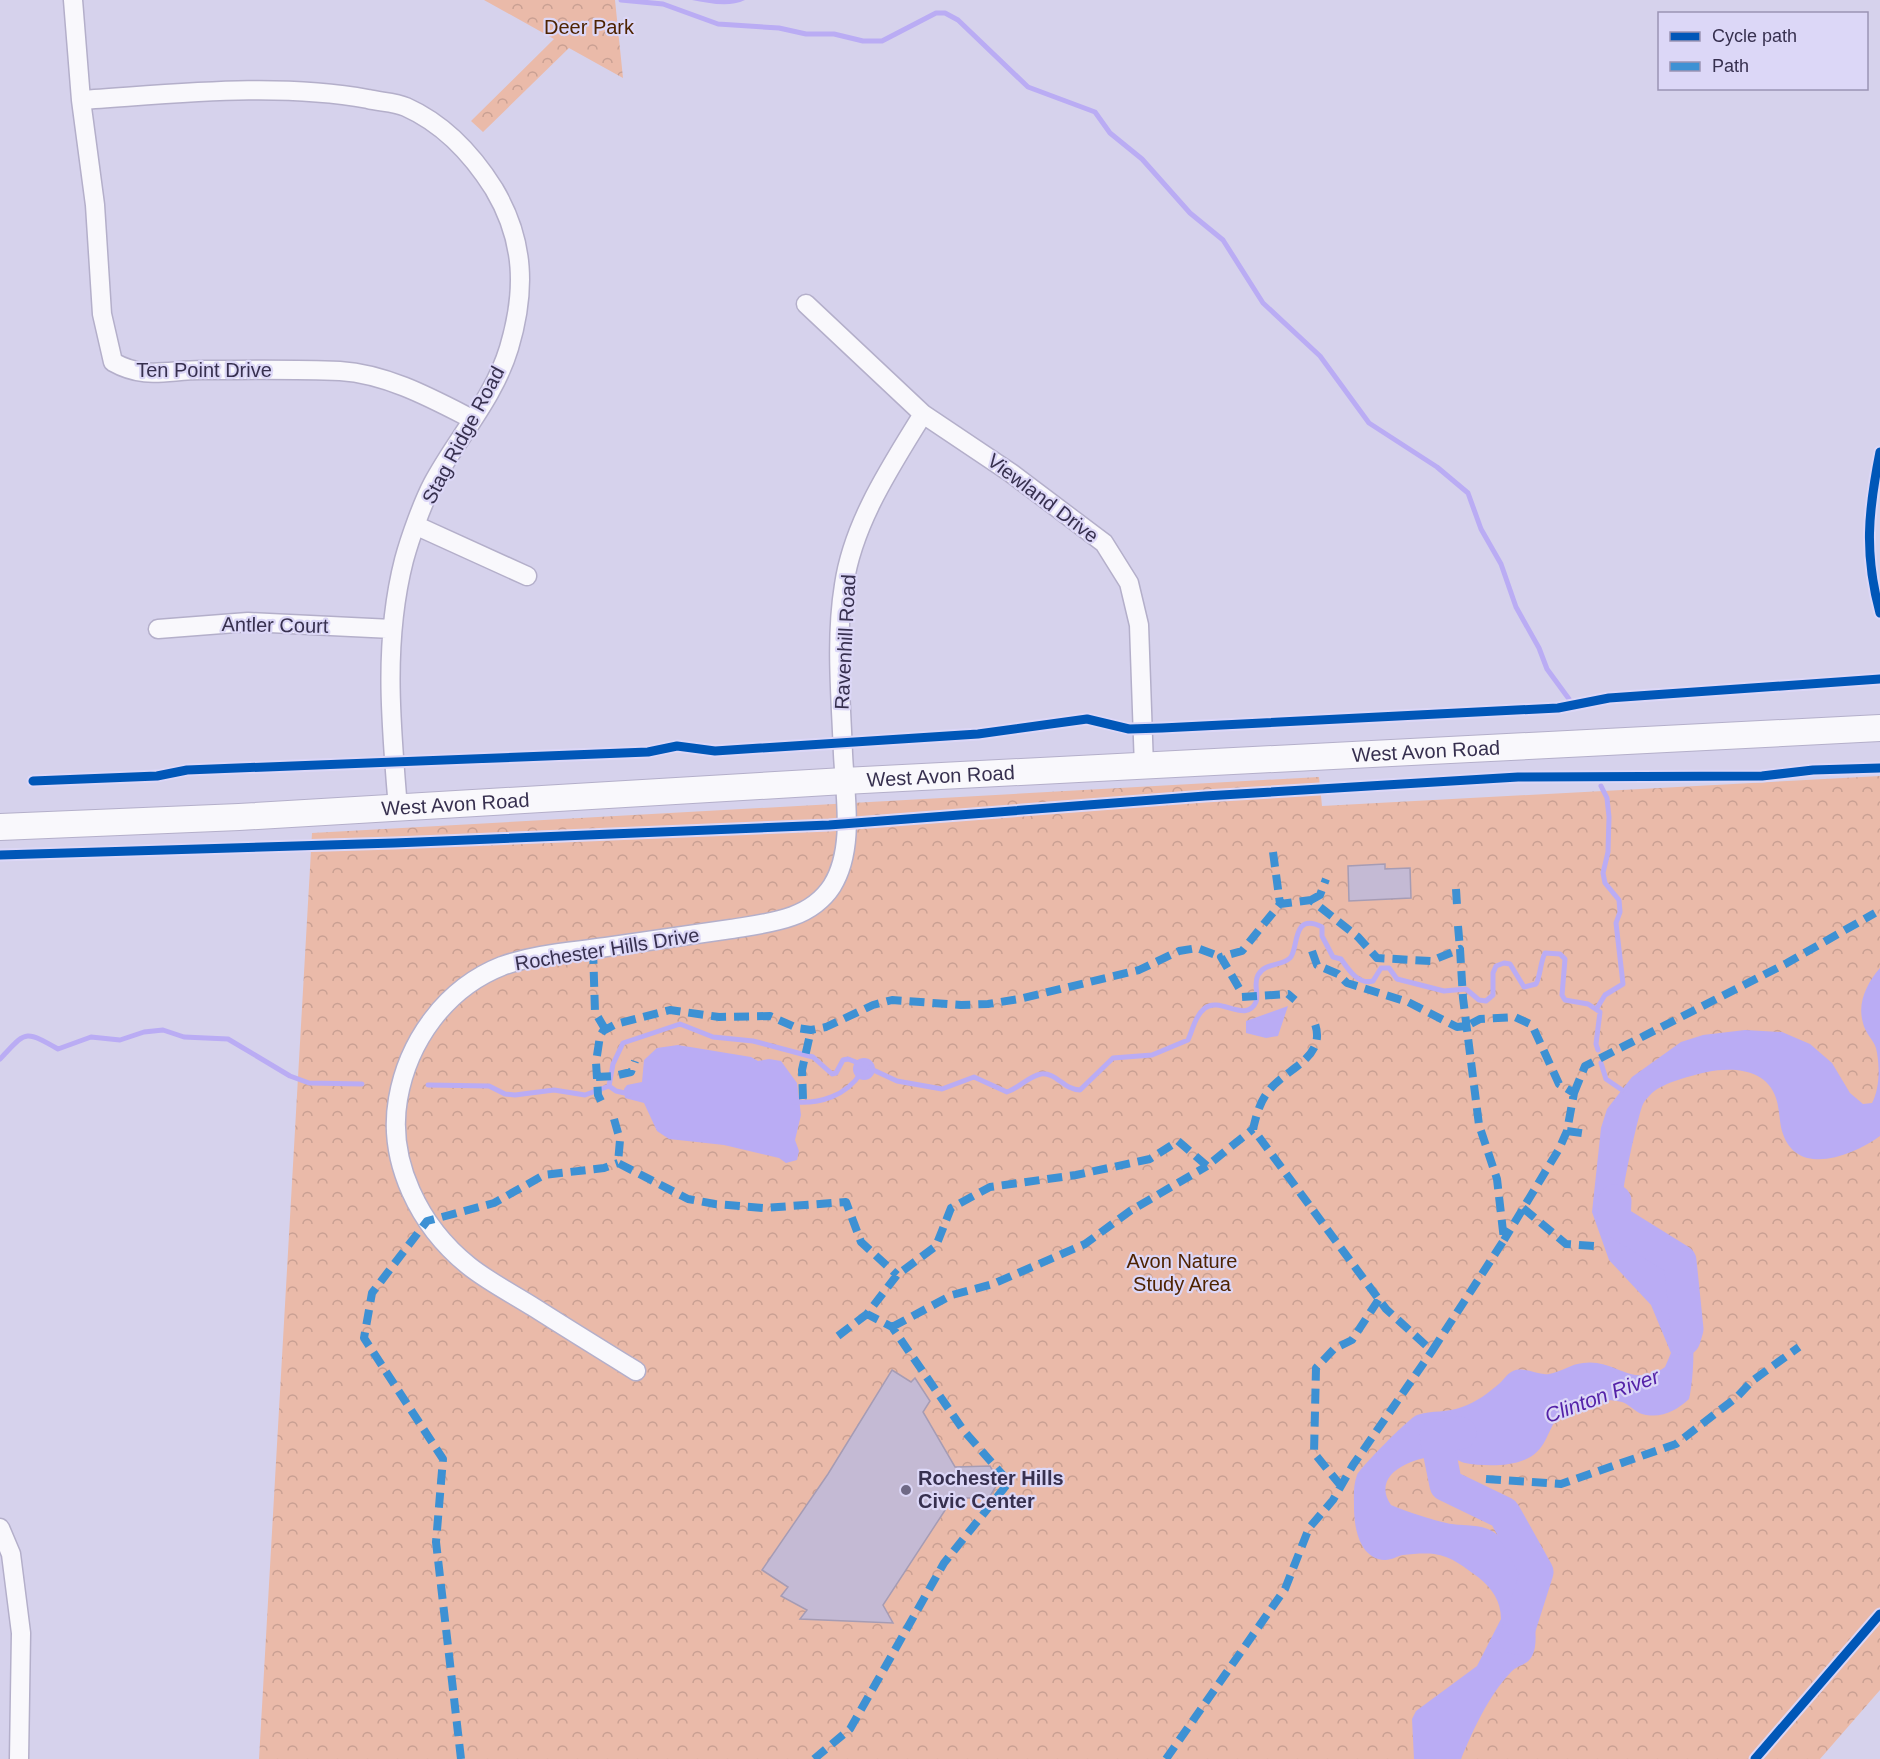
<svg xmlns="http://www.w3.org/2000/svg" width="1880" height="1759" font-family="Arial,sans-serif">
<defs>
<pattern id="park-crowns" width="20" height="18" patternUnits="userSpaceOnUse" patternTransform="scale(1.5)"><rect width="20" height="18" fill="#eabaa9"/><path d="M2 6a3 3 0 1 1 6 0M12 15a3 3 0 1 1 6 0" fill="none" stroke="#c9a093"/></pattern>
</defs>
<rect width="100%" height="100%" fill="#d6d2ec"/>
<!-- park -->
<path fill="url(#park-crowns)" d="M484,0H615L623,78L569,48L483,132L471,121L554,39Z
M1880,776V1690L1820,1759H259L312,833L1319,777L1322,806Z"/>
<!-- water -->
<path fill="#baacf4" d="M692,0H745C729,8 709,3 692,0Z
M1880,968V1136C1854,1155 1798,1178 1783,1134C1779,1123 1780,1110 1776,1098C1766,1069 1734,1067 1707,1072C1690,1076 1665,1082 1652,1093C1649,1096 1645,1100 1643,1104C1639,1112 1622,1188 1623,1197C1625,1208 1630,1225 1636,1236C1648,1259 1674,1272 1685,1295C1696,1320 1695,1373 1689,1399C1676,1411 1661,1419 1642,1414C1635,1412 1629,1404 1622,1402C1603,1397 1574,1403 1559,1415C1546,1432 1547,1451 1524,1460C1508,1467 1481,1466 1465,1463C1458,1461 1451,1456 1443,1456C1417,1455 1369,1473 1391,1505C1402,1510 1441,1523 1452,1524C1465,1526 1480,1524 1492,1531C1517,1544 1546,1631 1532,1656C1528,1665 1517,1665 1511,1672C1489,1695 1473,1730 1461,1759H1414L1412,1719L1416,1711L1477,1666L1501,1619C1501,1601 1492,1588 1478,1577C1465,1568 1452,1556 1434,1554C1425,1553 1412,1554 1403,1555C1397,1556 1392,1560 1385,1560C1359,1559 1354,1527 1354,1507C1354,1496 1353,1486 1357,1475C1361,1467 1409,1418 1417,1415C1432,1410 1448,1413 1462,1407C1477,1402 1488,1393 1500,1383C1504,1379 1508,1373 1513,1371C1525,1366 1537,1376 1549,1374C1561,1372 1571,1364 1583,1363C1615,1358 1633,1390 1665,1367L1671,1353L1651,1305L1609,1260L1592,1212L1601,1128L1607,1109L1632,1077L1681,1042L1703,1035L1745,1030L1782,1032L1810,1044L1832,1063L1850,1093L1863,1104L1872,1103C1880,1089 1880,1064 1876,1048C1873,1039 1865,1033 1863,1023C1857,1003 1867,983 1880,968Z
M1288,1006L1278,1036L1266,1038L1246,1033V1021Z
M678,1045L751,1057L758,1061L769,1059L781,1061L797,1083L801,1115L795,1140L799,1151L797,1160L786,1163L779,1158L724,1145L669,1139L657,1131L644,1103L625,1098L624,1089L627,1085L642,1082L644,1060L657,1048Z
M853 1069a11 11 0 1 1 22 0a11 11 0 1 1-22 0Z"/>
<g fill="none" stroke-linecap="round" stroke-linejoin="round">
<!-- stream -->
<path stroke="#baacf4" stroke-width="5" d="M621,0L663,4L718,24L779,28L806,34H834L863,41H882L936,13H945L958,20L1028,87L1095,112L1110,133L1142,159L1190,213L1223,240L1263,303L1320,356L1369,423L1437,467L1468,493L1481,529L1501,564L1516,607L1539,648L1547,669L1569,699
M1597,1008L1605,995L1623,984L1616,923L1620,912L1619,900L1605,883L1603,873L1608,852L1609,817L1607,798L1601,786
M0,1059C26,1032 23,1029 58,1049L91,1037L120,1040L144,1032L163,1030L184,1037L228,1039L290,1076L309,1083L362,1084
M1601,1063L1606,1079L1622,1090
M869,1068L897,1081L942,1089L974,1077L1007,1092C1019,1088 1029,1076 1041,1074C1056,1072 1064,1090 1080,1090L1113,1058L1152,1055L1188,1040C1193,1029 1195,1016 1205,1008C1220,996 1246,1024 1256,1002C1259,993 1253,984 1258,975C1266,962 1280,967 1290,958C1299,950 1291,911 1322,927V936L1333,957L1341,959C1348,969 1358,985 1373,981L1381,968H1389L1397,979L1444,991L1466,989L1479,1000L1486,1001L1493,995V973L1496,966L1504,963L1510,964L1524,987L1536,984C1541,974 1540,963 1545,953L1560,954L1565,959L1562,995L1565,1000L1588,1004L1600,1012L1596,1044L1598,1050
M428,1085L489,1086L505,1094L515,1095L554,1090L585,1095L609,1086L613,1064L623,1043L680,1024L713,1037L753,1041L813,1057L832,1074L836,1073L843,1060L848,1059L861,1064
M609,1086L616,1091L629,1094
M794,1102C820,1104 846,1096 861,1073"/>
<!-- river -->
<path stroke="#baacf4" stroke-width="33" d="M1615,1201L1614,1220L1680,1261L1687,1329L1684,1339
M1460,1433L1436,1436L1446,1485L1504,1513L1537,1572L1516,1638"/>
</g>
<!-- building -->
<path fill="#c4bad4" stroke="#a69cb4" stroke-width="1.5" d="M1385,864V869L1410,868L1411,898L1349,901L1348,866Z
M892,1370L911,1382L915,1378L930,1401L923,1412L955,1467L990,1466L999,1481L989,1498H953L883,1605L893,1623L800,1619L807,1610L781,1596L788,1587L762,1570L828,1474Z"/>
<g fill="none" stroke-linecap="round" stroke-linejoin="round">
<defs>
<path id="street" d="M73,0L81,100L95,205L102,314L113,362C145,380 167,370 202,370C247,370 294,369 340,371C387,374 431,398 472,419
M81,100C175,94 275,82 368,99C380,102 395,102 406,107C444,124 472,154 494,189C525,241 526,291 509,348C494,398 457,438 433,483C422,504 410,538 404,560C383,642 391,725 398,808
M806,304L923,414L1011,473L1104,543L1129,583L1139,625L1144,767
M417,526L527,576
M158,629L248,622L392,629
M636,1371C602,1350 568,1329 535,1308C513,1294 489,1282 469,1266C420,1227 387,1162 398,1099C408,1041 446,988 502,966C535,954 571,952 606,947C648,941 690,935 731,929C768,923 810,920 832,886C855,849 845,796 843,754C841,699 835,640 844,585C853,523 891,466 923,414
M0,1528L11,1554L21,1633L19,1759"/>
<g id="secondary">
<path id="s1" d="M0,827L239,817L844,781L1880,728"/>
</g>
</defs>
<!-- street casing -->
<use href="#street" stroke="#b4afca" stroke-width="21"/>
<!-- secondary casing -->
<use href="#secondary" stroke="#b4afca" stroke-width="28"/>
<!-- street -->
<use href="#street" stroke="#f9f8fc" stroke-width="18"/>
<!-- secondary -->
<use href="#secondary" stroke="#f9f8fc" stroke-width="26"/>
<!-- quiet -->
<path stroke="#3d91d4" stroke-width="8" stroke-dasharray="15 8" stroke-linecap="butt" d="M1273,852L1280,904
M1456,889L1457,905
M1311,900L1320,895L1326,879
M1458,926L1460,949
M593,949L595,1012L605,1029
M1312,951L1317,965L1338,974L1347,983L1408,1002L1457,1027L1467,1026L1480,1019L1515,1017L1532,1025L1559,1084L1574,1093L1567,1131L1559,1149L1504,1240
M1239,988L1221,957L1242,951L1280,904L1311,900L1358,937L1377,958L1431,961L1460,949L1463,998L1479,1125L1497,1179L1504,1240L1432,1351L1386,1309L1253,1129C1256,1117 1259,1104 1267,1093C1284,1068 1331,1058 1313,1019
M1242,997L1288,994L1295,1000
M596,1077L614,1076L631,1072L635,1061
M1574,1093L1585,1066L1787,963L1875,913
M803,1099L802,1070L811,1030
M601,1101L598,1095L596,1062L600,1036L603,1031L616,1024L670,1010L719,1017L770,1016L797,1028L811,1030L826,1027L873,1005L892,1000L961,1005L988,1004L1019,999L1139,970L1179,951L1197,948L1221,957
M614,1119L620,1140L618,1163L688,1199L715,1204L764,1208L846,1202L861,1242L897,1275
M1567,1131L1588,1134
M1523,1208L1566,1244L1594,1246
M892,1327L952,1295L993,1284L1085,1244L1130,1211L1207,1166
M838,1336L867,1314
M1486,1479L1561,1484L1676,1444L1737,1397L1752,1381L1799,1347
M1341,1486L1314,1453L1316,1368L1334,1349L1352,1340L1379,1299
M461,1759L436,1542L443,1459L364,1338L372,1293L427,1221L494,1203L544,1175L604,1168L618,1163
M814,1759L850,1729L944,1563L1009,1482L964,1431L892,1327L867,1314L897,1275L936,1246L951,1208L990,1187L1076,1175L1150,1159L1178,1141L1207,1166L1253,1129
M1166,1759L1285,1589L1309,1528L1333,1500L1353,1465L1432,1351"/>
<defs>
<path id="cycleway" d="M1880,452C1868,512 1864,554 1880,613
M33,781L157,776L187,770L648,752L677,746L715,751L978,734L1087,719L1129,729L1162,728L1558,708L1609,698L1880,679
M0,855L394,843L829,825L1205,796L1518,777L1762,776L1813,770L1880,768
M1755,1759L1880,1614"/>
</defs>
<!-- cycleway casing -->
<use href="#cycleway" stroke="#dcd7f7" stroke-width="13"/>
<!-- cycleway -->
<use href="#cycleway" stroke="#0057b8" stroke-width="9"/>
</g>
<!-- markers -->
<circle fill="#6f6986" stroke="#dcd7f7" stroke-width="2" cx="906" cy="1490" r="6"/>
<g text-anchor="middle" stroke-width="4.5" stroke-linejoin="round" paint-order="stroke">
<!-- park labels -->
<g font-size="20" fill="#4e2301" stroke="#dcd7f7">
<text x="589" y="34">Deer Park</text>
<text x="1182" y="1268">Avon Nature<tspan x="1182" dy="23">Study Area</tspan></text>
</g>
<!-- street labels -->
<g font-size="20" fill="#37304f" stroke="#dcd7f7">
<text x="204" y="377">Ten Point Drive</text>
<text transform="translate(463 435) rotate(-62)" y="7">Stag Ridge Road</text>
<text transform="translate(1043 498) rotate(37)" y="7">Viewland Drive</text>
<text transform="translate(275 625) rotate(1)" y="7">Antler Court</text>
<text transform="translate(845 642) rotate(-87)" y="7">Ravenhill Road</text>
<text dy="7" stroke="none"><textPath href="#s1" startOffset="1428">West Avon Road</textPath></text>
<text dy="7" stroke="none"><textPath href="#s1" startOffset="942">West Avon Road</textPath></text>
<text dy="7" stroke="none"><textPath href="#s1" startOffset="456">West Avon Road</textPath></text>
<text transform="translate(607 949) rotate(-9)" y="7">Rochester Hills Drive</text>
</g>
<!-- poi labels -->
<g font-size="20" font-weight="bold" fill="#37304f" stroke="#dcd7f7" text-anchor="start">
<text x="918" y="1485">Rochester Hills<tspan x="918" dy="23">Civic Center</tspan></text>
</g>
<!-- water labels -->
<g font-size="21" font-style="italic" fill="#5422a8" stroke="#dcd7f7">
<text transform="translate(1602 1396) rotate(-20)" y="7">Clinton River</text>
</g>
</g>
<!-- legend -->
<rect x="1658" y="12" width="210" height="78" fill="#dcd7f7" stroke="#9a94b4" stroke-width="1.5"/>
<rect x="1670" y="32" width="30" height="9" fill="#0057b8" stroke="#9a94b4" stroke-width="1.5"/>
<text x="1712" y="42" font-size="18" fill="#37304f">Cycle path</text>
<rect x="1670" y="62" width="30" height="9" fill="#3d91d4" stroke="#9a94b4" stroke-width="1.5"/>
<text x="1712" y="72" font-size="18" fill="#37304f">Path</text>
</svg>
